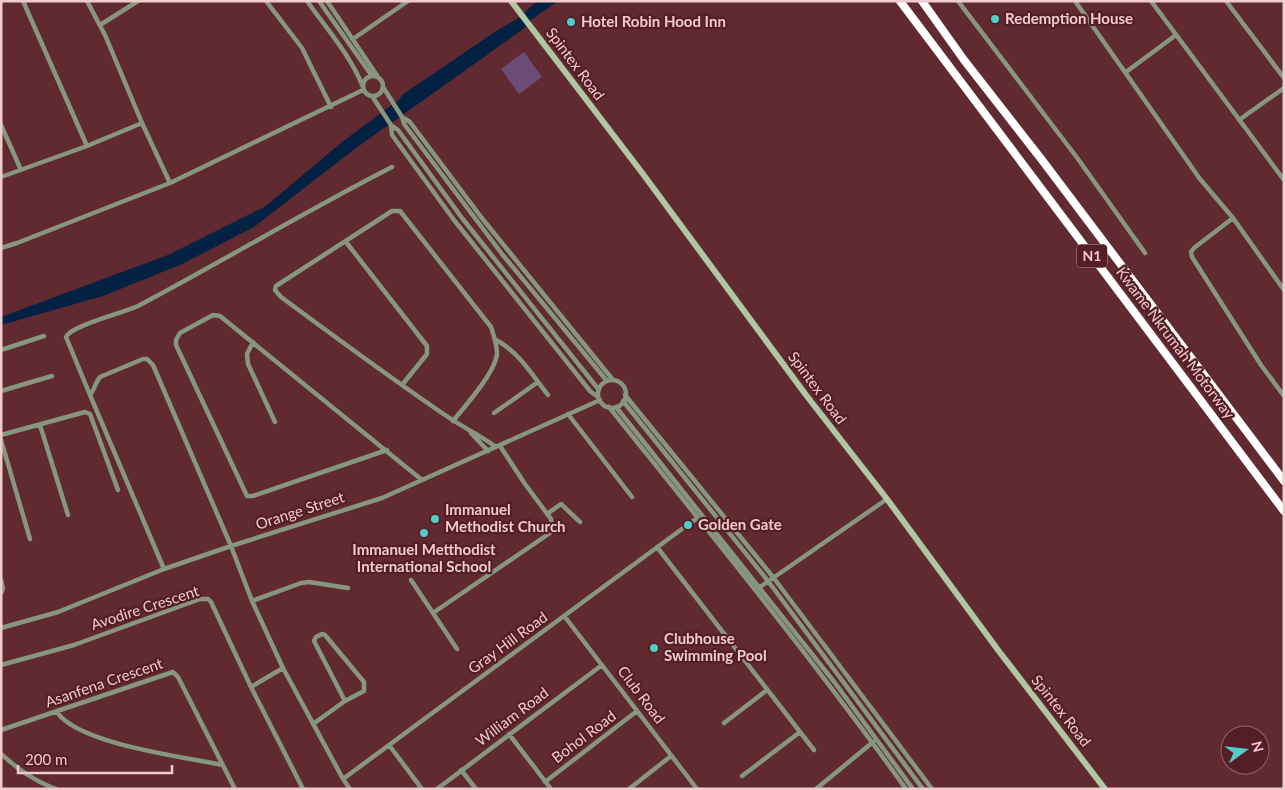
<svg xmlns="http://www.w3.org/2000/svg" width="1285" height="790" font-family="Lato,sans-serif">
<rect width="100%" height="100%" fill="#612930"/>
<!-- green -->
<path fill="#6b4c79" d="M524,52L542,77L519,94L501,69Z"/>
<!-- water -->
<path fill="#032143" d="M537,1H558L531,20L526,27L356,148L254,227L182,264L103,296L1,325V317L168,255L266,206L342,142L400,99L402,95L499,29L519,18Z"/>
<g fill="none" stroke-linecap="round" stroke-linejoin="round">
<!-- minor -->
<path stroke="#87967f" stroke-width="4.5" d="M23,1L87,146
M87,1L105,35L142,123L170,183
M266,1L302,48L331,107
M307,1C326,28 351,56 363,87
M319,1L372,76
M327,1L378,77
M958,1L1078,159L1145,253
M1075,1L1200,179L1233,218L1284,290
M1151,1L1284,180
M1226,1L1284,78
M100,25L138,1
M353,39L408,1
M1126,72L1176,35
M363 86a10 10 0 1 1 20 0a10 10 0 1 1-20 0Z
M383,87L402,117L410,122L481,217L613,380
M372,96L391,125L398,130L462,218L599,390
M402,117L404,124L502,254L607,381
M1239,120L1284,88
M1,125L21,170
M391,125L392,135L454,220L590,391L598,397
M1,177L87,146L142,123
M1233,218L1194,248L1191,252L1192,257L1261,365L1284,396
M346,242L427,346V354L402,385
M1,248L17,243L170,183L363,90
M496,340C518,351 533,376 548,395
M253,342L247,354L248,364L275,422
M1,350L44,336
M598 394a14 14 0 1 1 28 0a14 14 0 1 1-28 0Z
M1,391L52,376
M90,395L66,337C70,326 123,313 138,306C223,261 306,211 392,167
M625,395L773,577L932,789
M623,401L768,581L923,789
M609,407C710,533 812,658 906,789
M616,407L835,683L913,789
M494,413L538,382
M568,414L632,497
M453,421C465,406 495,373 497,354C497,344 494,336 491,327L400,211H392L276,286L275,290L281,297C335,337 389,377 445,415C462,427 480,435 496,447
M40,425L68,515
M471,433L488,451
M1,435L85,412L90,414L118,490
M1,440L30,539
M387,450L253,496H247L176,345V340L180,333L213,315L220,316L422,480
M547,514L561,504L580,522
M690,523L698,518
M657,547L814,750
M164,569L90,395C95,389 95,383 100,377L143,359H147L153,365L231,546L252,601L283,668L343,779L350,789
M1,580L3,589L1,593
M411,580L433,613
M760,587L887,499
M252,601L301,583L309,582L348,588
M565,617L697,789
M1,628L58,612L164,569L231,546L382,498L600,400
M457,649L433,613L550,533L552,528L551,519L525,484L500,446
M1,665L74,645L200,599H208L211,602L251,687L303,789
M251,687L283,668
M57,712C78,744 184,757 223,765
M724,723L767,690
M313,724L345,701L314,641L316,637L322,634L325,635L364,682V691L345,701
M1,730L173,672L178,677L235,789
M509,734L551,789
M389,745L422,789
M1,754C18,769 34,781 56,789
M461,770L476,789
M742,776L800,732
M343,779L686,526
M545,782L637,711
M437,789L602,665
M629,789L671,756
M816,789L873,742"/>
<!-- secondary -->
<path stroke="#b0c7a3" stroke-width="6" d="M511,1L643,174L806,395L887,499L998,650L1105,789"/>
<!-- motorway -->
<path stroke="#fff" stroke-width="8" d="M900,1L1284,511
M922,1L964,60L1042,160L1284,481"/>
</g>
<!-- markers -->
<g fill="#52cdcc" stroke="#551e26" stroke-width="2">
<circle cx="995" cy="19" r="5"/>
<circle cx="571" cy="22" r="5"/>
<circle cx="435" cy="519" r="5"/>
<circle cx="688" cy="525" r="5"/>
<circle cx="424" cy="533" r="5"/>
<circle cx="654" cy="648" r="5"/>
</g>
<g text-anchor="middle" stroke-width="4.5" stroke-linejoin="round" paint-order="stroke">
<!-- shield labels -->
<rect fill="#551e26" stroke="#c1979b" stroke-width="1" x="1077" y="244.5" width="30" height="23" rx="4"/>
<g font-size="14" font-weight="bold" fill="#efcbcd">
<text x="1092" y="261">N1</text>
</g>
<!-- poi labels -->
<g font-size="15" font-weight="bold" fill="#efcbcd" stroke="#551e26" text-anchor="start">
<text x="1005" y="24">Redemption House</text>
<text x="581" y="27">Hotel Robin Hood Inn</text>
<text x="445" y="515">Immanuel<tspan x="445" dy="17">Methodist Church</tspan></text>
<text x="698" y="530">Golden Gate</text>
<text x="424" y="555" text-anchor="middle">Immanuel Metthodist<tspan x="424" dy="17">International School</tspan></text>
<text x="664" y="644">Clubhouse<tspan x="664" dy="17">Swimming Pool</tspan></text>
</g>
<!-- street labels -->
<g font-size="15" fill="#efcbcd" stroke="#551e26">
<text transform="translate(575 64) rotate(53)" y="5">Spintex Road</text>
<text transform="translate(1175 343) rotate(53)" y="5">Kwame Nkrumah Motorway</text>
<text transform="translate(817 388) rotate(53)" y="5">Spintex Road</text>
<text transform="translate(300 511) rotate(-18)" y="5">Orange Street</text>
<text transform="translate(145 608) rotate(-18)" y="5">Avodire Crescent</text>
<text transform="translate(508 643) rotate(-36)" y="5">Gray Hill Road</text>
<text transform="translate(104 683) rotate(-19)" y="5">Asanfena Crescent</text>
<text transform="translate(641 695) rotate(53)" y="5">Club Road</text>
<text transform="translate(1061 711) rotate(52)" y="5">Spintex Road</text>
<text transform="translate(512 717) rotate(-37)" y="5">William Road</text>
<text transform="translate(584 737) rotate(-37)" y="5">Bohol Road</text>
</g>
</g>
<!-- border -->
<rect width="1285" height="790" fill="none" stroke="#efcbcd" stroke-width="5"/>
<!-- north arrow -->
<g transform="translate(1245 750) rotate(75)"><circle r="24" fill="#551e26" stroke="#936369"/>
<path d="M0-4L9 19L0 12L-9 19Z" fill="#52cdcc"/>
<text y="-8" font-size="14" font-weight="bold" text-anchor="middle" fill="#efcbcd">N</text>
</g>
<!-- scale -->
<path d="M18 765v8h154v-8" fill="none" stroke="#efcbcd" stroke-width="2.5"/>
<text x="25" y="765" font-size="15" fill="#efcbcd" stroke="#551e26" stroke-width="4" paint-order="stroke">200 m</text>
</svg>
